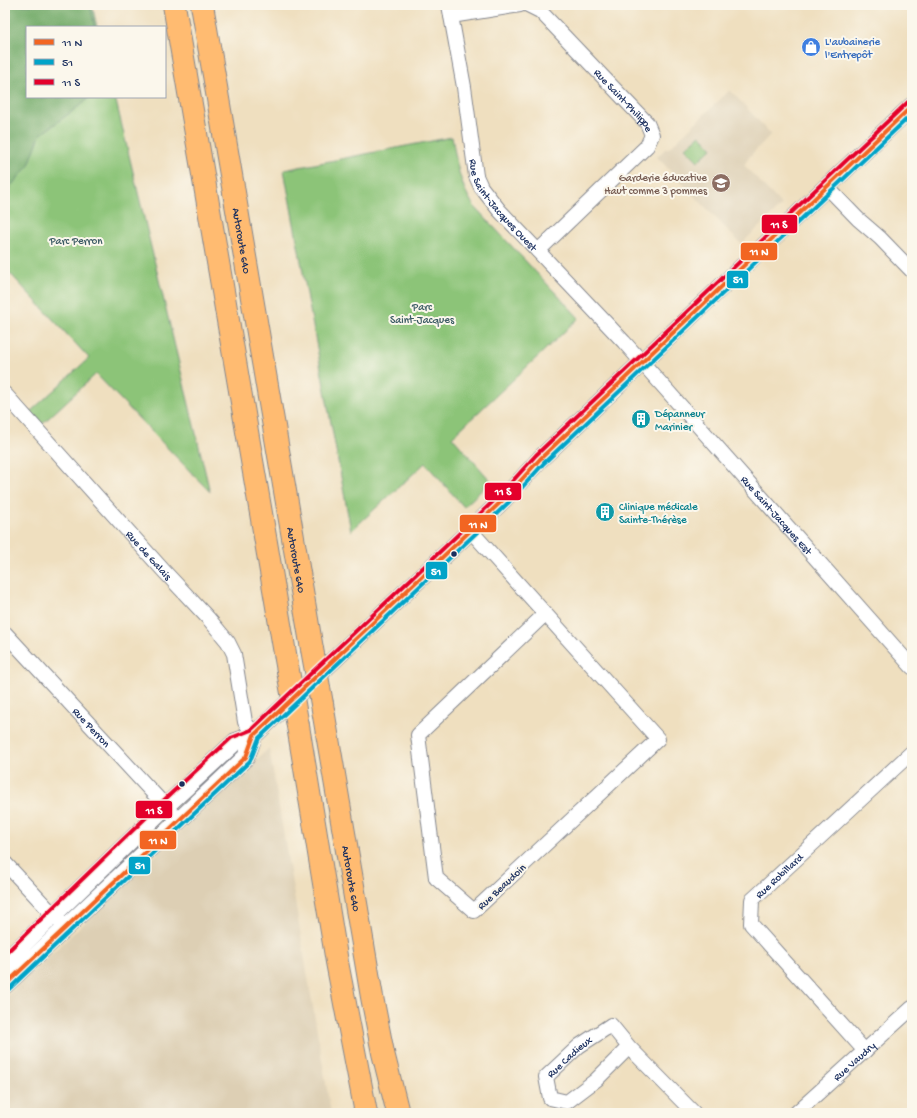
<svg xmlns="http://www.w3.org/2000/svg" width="917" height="1118" font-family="'Gochi Hand',sans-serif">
<rect width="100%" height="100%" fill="#fbf7ec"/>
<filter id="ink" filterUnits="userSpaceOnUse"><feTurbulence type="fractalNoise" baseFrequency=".025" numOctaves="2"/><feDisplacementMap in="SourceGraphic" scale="8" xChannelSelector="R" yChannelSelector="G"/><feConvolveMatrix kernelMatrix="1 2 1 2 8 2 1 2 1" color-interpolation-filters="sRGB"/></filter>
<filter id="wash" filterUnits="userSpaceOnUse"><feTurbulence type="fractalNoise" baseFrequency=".012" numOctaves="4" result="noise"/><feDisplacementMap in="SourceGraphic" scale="16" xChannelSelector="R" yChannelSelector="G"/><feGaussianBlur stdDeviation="0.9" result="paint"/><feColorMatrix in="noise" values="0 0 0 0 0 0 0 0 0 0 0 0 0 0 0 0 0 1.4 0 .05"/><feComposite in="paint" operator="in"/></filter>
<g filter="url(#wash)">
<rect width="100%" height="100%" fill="#efdfbf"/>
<!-- built -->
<path fill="#ddcfb4" d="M730,90L771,134L750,156L744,165L782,205L741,244L657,157L665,149L669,148Z
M269,748L331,1113H5V998Z"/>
<!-- green -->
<path fill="#8cc478" stroke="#547a6b" d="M5,5H92L97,27H27V97H115L210,492L96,374L39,427L30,412L89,358L5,268Z
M700,135L712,148L698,161L685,148Z
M452,137C457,163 459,184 474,206L579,318L452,437L491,481L464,507L425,463L351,531L284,170Z"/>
<!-- forest -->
<path fill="#71aa68" stroke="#466c63" d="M5,5H90L95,27H27V97H89L85,102L40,135L29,165L5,193Z"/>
</g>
<g filter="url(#ink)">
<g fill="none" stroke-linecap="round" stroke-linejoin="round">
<defs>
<g id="minor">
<path id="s1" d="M449,5L464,87L476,176L481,187L499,210L624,342L912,667"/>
<path id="s2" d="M528,5L540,11L647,123L652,135L647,146L538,251"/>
<path d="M451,16L520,5"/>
<path d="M827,187L858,219L880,238L912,271"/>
<path id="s3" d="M5,394L163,570L208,618L228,642L234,654L245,722L254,735"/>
<path d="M470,530L658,739L474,911L436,878L418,735L545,614"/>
<path id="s4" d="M5,633L179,821"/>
<path d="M5,863L61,923"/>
<path id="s5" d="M629,1047L596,1080L567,1102L550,1098L546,1077L579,1046L611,1025L629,1047L694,1113"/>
<path id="s6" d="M865,1051L751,924L752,900L912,752"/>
<path id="s7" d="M796,1113L912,1008"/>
</g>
<path id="tertiary" d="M5,962L166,806L235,742L254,735L505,498L540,459L912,106
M5,985L246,757L254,735"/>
<g id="motorway">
<path d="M174,5L288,671"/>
<path id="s8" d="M202,5L312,649"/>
<path id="s9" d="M322,704L372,997L383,1053L398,1113"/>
<path d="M298,726L337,962L366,1113"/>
</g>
</defs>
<!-- minor casing -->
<use href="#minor" stroke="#85878e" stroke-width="16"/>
<!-- tertiary casing -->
<use href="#tertiary" stroke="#85878e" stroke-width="19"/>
<!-- motorway casing -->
<use href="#motorway" stroke="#85878e" stroke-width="24"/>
<!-- minor -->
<use href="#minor" stroke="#fff" stroke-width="14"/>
<!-- tertiary -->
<use href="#tertiary" stroke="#fff" stroke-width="17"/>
<!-- motorway -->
<use href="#motorway" stroke="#ffbb71" stroke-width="22"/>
<defs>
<path id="motorway-bridge" d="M312,649L322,704
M288,671L298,726"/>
</defs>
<!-- motorway-bridge casing -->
<use href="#motorway-bridge" stroke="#85878e" stroke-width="24" stroke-linecap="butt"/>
<!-- motorway-bridge -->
<use href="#motorway-bridge" stroke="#ffbb71" stroke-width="22"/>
<defs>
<path id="bus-1" d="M5,985L246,757L254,735L505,498L540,459L912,106"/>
<path id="bus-2" d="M9,989L250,761L259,738L509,502L544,463L912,114"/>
<path id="bus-3" d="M5,954L162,802L231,738L251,730L501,494L536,455L908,102"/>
</defs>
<!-- bus-1 casing -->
<use href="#bus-1" stroke="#fbf7ec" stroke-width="7"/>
<!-- bus-2 casing -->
<use href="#bus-2" stroke="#fbf7ec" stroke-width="7"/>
<!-- bus-3 casing -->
<use href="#bus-3" stroke="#fbf7ec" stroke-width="7"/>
<!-- bus-1 -->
<use href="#bus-1" stroke="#f26522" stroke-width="4"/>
<!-- bus-2 -->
<use href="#bus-2" stroke="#01a3c8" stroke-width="4"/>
<!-- bus-3 -->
<use href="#bus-3" stroke="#e4002b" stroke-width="4"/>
</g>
</g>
<!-- icons -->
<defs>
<symbol id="shop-disc" viewBox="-11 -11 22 22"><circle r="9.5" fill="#3f7fe0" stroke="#fbf7ec"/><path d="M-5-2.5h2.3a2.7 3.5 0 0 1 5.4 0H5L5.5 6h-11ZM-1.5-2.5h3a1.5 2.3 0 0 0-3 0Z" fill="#fff"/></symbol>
<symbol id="school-disc" viewBox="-11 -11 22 22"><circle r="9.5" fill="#8d6e63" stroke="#fbf7ec"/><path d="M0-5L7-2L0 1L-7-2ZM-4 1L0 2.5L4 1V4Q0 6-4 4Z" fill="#fff"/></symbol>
<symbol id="building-disc" viewBox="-11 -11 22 22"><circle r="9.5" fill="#0f9aa8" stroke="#fbf7ec"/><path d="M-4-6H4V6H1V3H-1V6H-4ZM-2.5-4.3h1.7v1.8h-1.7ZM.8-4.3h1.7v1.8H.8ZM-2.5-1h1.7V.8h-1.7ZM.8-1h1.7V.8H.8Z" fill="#fff"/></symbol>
</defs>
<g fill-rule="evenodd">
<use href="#shop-disc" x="800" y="36" width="22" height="22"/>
<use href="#school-disc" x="710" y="172" width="22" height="22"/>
<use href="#building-disc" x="630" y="408" width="22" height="22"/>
<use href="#building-disc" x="594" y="501" width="22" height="22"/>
</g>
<!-- markers -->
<g fill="#1b2f5e" stroke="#fbf7ec" stroke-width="1.5">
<circle cx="454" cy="554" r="3.5"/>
<circle cx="182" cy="784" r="3.5"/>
</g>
<g text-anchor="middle" stroke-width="4" stroke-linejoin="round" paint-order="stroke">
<!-- shop labels -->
<g font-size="11" fill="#366cbe" stroke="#fbf7ec" text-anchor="start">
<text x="825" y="45">L'aubainerie<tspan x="825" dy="13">l'Entrepôt</tspan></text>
</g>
<!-- street labels -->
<g font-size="11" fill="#1b2f5e" stroke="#fbf7ec">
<text dy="4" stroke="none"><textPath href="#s2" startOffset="136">Rue Saint-Philippe</textPath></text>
<text dy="4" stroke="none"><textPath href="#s1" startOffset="212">Rue Saint-Jacques Ouest</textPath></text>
<text dy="4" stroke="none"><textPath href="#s8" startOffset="239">Autoroute 640</textPath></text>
<text dy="4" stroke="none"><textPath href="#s1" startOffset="627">Rue Saint-Jacques Est</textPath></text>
<text dy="4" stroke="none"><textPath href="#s3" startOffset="216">Rue de Galais</textPath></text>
<text dy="4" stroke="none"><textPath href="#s8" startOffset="563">Autoroute 640</textPath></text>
<text dy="4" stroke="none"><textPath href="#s4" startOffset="128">Rue Perron</textPath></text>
<text dy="4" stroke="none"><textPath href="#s6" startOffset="231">Rue Robillard</textPath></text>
<text dy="4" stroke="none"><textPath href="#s9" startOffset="177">Autoroute 640</textPath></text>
<text transform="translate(501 886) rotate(-43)" y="4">Rue Beaudoin</text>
<text dy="4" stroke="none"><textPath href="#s5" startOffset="153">Rue Cadieux</textPath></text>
<text dy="4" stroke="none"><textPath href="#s7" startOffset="78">Rue Vaudry</textPath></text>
</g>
<!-- education labels -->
<g font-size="11" fill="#785e54" stroke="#fbf7ec" text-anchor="end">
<text x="707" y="181">Garderie éducative<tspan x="707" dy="13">Haut comme 3 pommes</tspan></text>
</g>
<!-- park labels -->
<g font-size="11" fill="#3d5c66" stroke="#fbf7ec">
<text x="76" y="244">Parc Perron</text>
<text x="422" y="310">Parc<tspan x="422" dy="13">Saint-Jacques</tspan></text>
</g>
<!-- culture labels -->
<g font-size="11" fill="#0d838f" stroke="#fbf7ec" text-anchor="start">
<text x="655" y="417">Dépanneur<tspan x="655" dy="13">Marinier</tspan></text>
<text x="619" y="510">Clinique médicale<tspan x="619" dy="13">Sainte-Thérèse</tspan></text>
</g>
</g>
<g stroke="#fbf7ec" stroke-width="1.5">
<rect x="761" y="214" width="37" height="20" rx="4" fill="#e4002b"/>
<rect x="740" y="242" width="38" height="19" rx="4" fill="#f26522"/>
<rect x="726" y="270" width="23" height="19" rx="4" fill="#01a3c8"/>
<rect x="484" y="482" width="38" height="19" rx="4" fill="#e4002b"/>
<rect x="459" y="514" width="38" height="19" rx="4" fill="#f26522"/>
<rect x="425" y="561" width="23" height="19" rx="4" fill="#01a3c8"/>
<rect x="135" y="800" width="38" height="19" rx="4" fill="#e4002b"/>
<rect x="139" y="830" width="38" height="20" rx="4" fill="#f26522"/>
<rect x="128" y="856" width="23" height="19" rx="4" fill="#01a3c8"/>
</g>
<g font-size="11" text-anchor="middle" font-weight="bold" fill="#fff">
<text x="779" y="228">11 S</text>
<text x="759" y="255">11 N</text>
<text x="738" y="283">51</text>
<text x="503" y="495">11 S</text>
<text x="478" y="528">11 N</text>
<text x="436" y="575">51</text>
<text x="154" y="814">11 S</text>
<text x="158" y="844">11 N</text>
<text x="140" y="869">51</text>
</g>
<!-- margin -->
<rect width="917" height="1118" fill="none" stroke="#fbf7ec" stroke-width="20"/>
<!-- legend -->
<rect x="26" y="26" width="140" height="72" fill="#fbf7ec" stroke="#a1a7b3"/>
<rect x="34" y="39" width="20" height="6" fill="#f26522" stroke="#a1a7b3"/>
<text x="62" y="46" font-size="12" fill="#1b2f5e">11 N</text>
<rect x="34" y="59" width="20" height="6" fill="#01a3c8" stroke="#a1a7b3"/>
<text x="62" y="66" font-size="12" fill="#1b2f5e">51</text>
<rect x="34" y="79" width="20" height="6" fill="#e4002b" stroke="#a1a7b3"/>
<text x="62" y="86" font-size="12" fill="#1b2f5e">11 S</text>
</svg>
